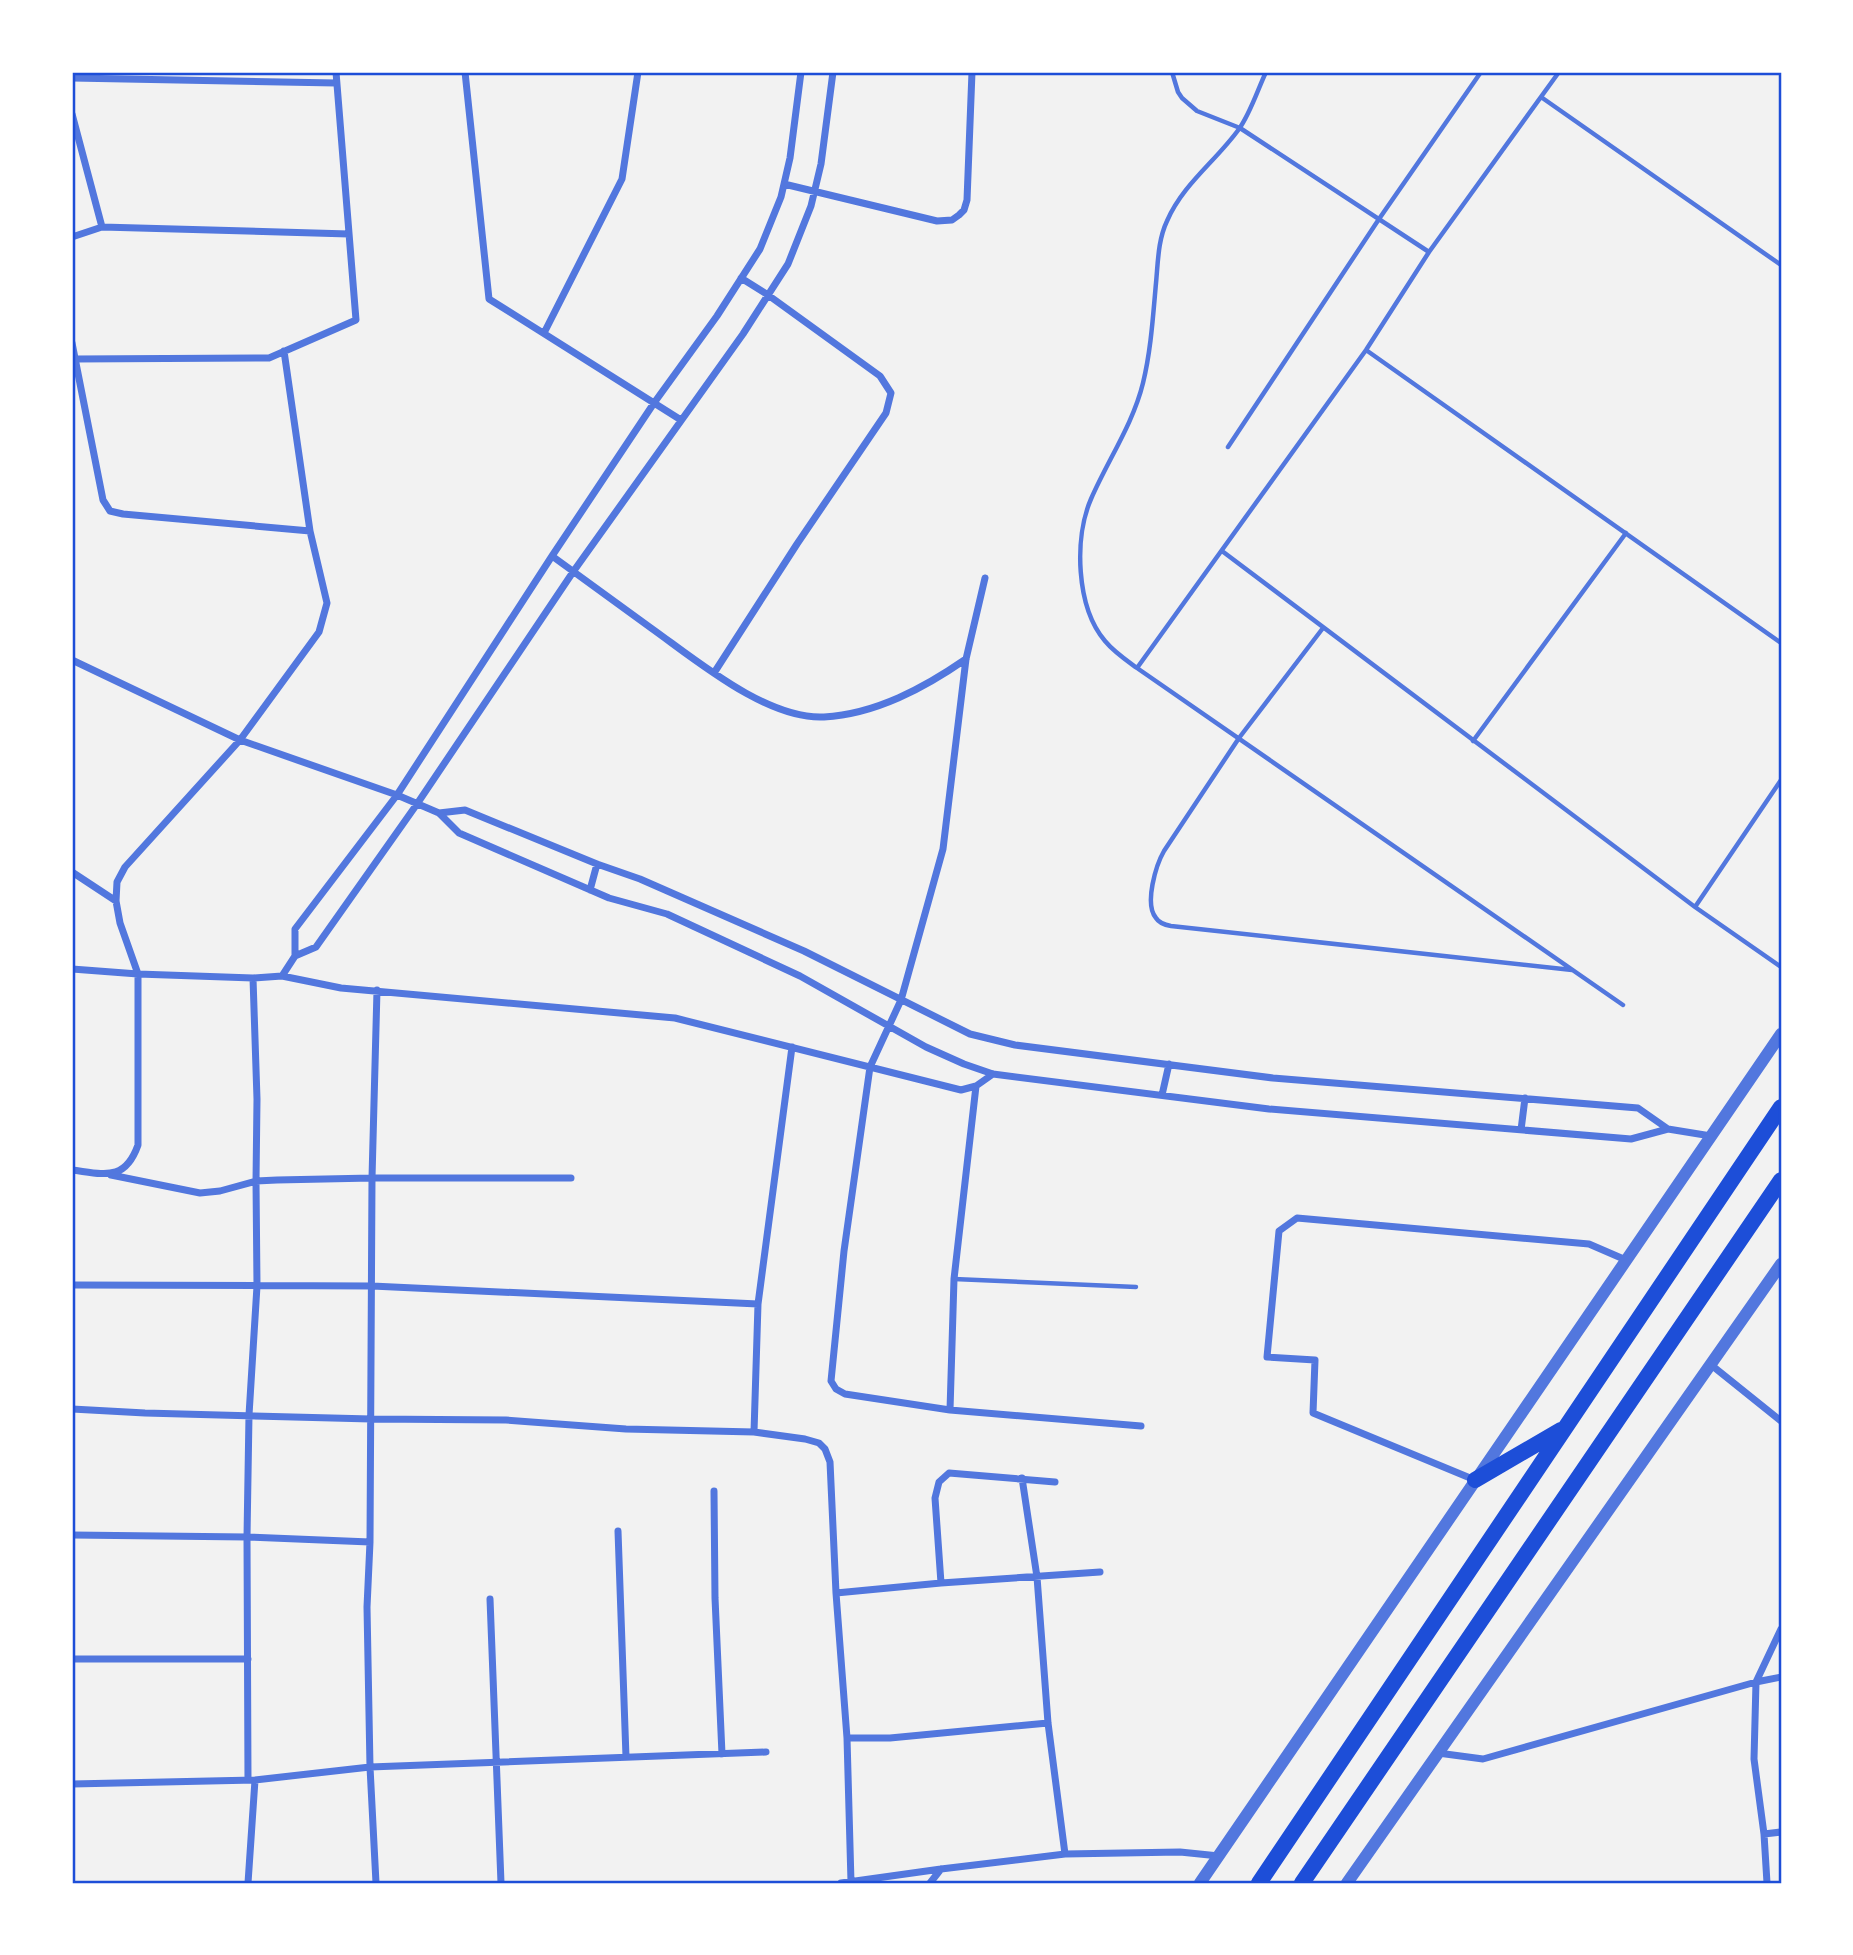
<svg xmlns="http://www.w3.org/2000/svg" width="1853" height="1955" font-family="Montserrat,sans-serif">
<rect width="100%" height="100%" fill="#f2f2f2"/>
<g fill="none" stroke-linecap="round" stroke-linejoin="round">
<!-- service -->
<path stroke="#5277de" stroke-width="4.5" d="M1172,72L1178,92L1182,98L1197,111L1240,128L1429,252
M1266,72C1258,89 1250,114 1239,129C1216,161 1183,184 1167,221C1158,240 1158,262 1156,283C1153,316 1151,350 1143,383C1133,424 1108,460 1091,499C1074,538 1076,607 1105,641C1114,652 1126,660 1137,668L1623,1005
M1541,97L1781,265
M1366,350L1781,643
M1228,447L1379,219L1481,72
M1222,551L1695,907L1781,967
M1323,628L1239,738L1164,851C1156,865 1144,904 1156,918C1159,923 1165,925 1171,926L1572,970
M1137,668L1366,350L1429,252L1559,72
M1473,741L1626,533
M1695,907L1781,780
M954,1279L1136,1287"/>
<!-- minor -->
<path stroke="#5277de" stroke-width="7" d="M465,72L489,299L681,420
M72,78L336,83
M72,114L102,227
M784,184L937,221L952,220L959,215L964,210L967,200L972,72
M72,237L102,227L349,234
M544,333L622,179L638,72
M72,343L103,500L110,511L123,514L310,531L284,351
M75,359L269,358L356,320L336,72
M552,556C585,580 618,604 651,628C696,660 767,720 824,717C876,714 924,688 966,659
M985,578L966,659L943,849L901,1000L870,1067L844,1251L831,1381L836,1389L845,1394L950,1410L1141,1426
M72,660L240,740L397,795L439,813L459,833L609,898L667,914L800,976L926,1047L964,1064L993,1074L1269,1109L1631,1139L1668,1129L1711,1136
M714,673L797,544L886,413L891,393L880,376L768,295L741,278
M439,813L465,810L597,864L640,879L804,951L970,1034L1015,1045L1273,1078L1638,1108L1668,1129
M72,872L116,901
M590,890L597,864
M295,956V929L397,795L552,556L654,403L717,316L760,249L781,197L790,158L801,72
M72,969L138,974L253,978L282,976L341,988L675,1018L961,1090L976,1086L993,1074
M282,976L295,956L316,947L417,804L573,572L743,334L788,264L811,206L821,164L833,72
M1162,1095L1169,1064
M1521,1130L1525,1098
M72,1170C104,1174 125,1182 138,1145V974L120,923L116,901L117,882L125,867L240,740L319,632L327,603L310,531
M111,1175L200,1193L220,1191L256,1181L277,1180L372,1178H571
M72,1285L372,1286L758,1304
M1710,1364L1781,1421
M72,1409L145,1413L371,1419L506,1420L626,1429L754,1432L805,1439L819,1443L825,1449L830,1462L836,1593L847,1738L851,1882
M950,1410L954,1279L976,1086
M754,1432L758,1304L792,1047
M1022,1478L1037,1577L1048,1723L1065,1854
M1475,1480L1313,1413L1315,1360L1267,1357L1279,1231L1297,1218L1589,1244L1626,1260
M714,1491L715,1598L722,1754
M618,1531L626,1757
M72,1535L247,1537L370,1542
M941,1583L935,1498L939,1482L949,1473L1055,1482
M836,1593L941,1583L1100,1572
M490,1599L501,1883
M72,1659H248
M847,1738H890L1048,1723
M1438,1753L1483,1759L1756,1682L1781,1677
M248,1780L247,1537L249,1415L257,1286L256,1181L257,1099L253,978
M72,1784L255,1780L370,1767L766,1752
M1764,1834L1781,1832
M248,1883L255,1780
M376,1883L370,1767L367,1607L370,1542L372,1178L377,990
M841,1883L941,1869L1065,1854L1180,1852L1219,1856
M930,1883L941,1869
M1767,1883L1764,1834L1754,1759L1756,1682L1781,1629"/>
<!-- tertiary -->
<path stroke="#5277de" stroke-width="12" d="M1200,1883L1781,1034
M1347,1883L1781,1264"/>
<!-- trunk -->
<path stroke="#1d4ed8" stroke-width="16" d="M1475,1480L1561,1430
M1259,1883L1781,1107
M1302,1883L1781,1180"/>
</g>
<!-- border -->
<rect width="1853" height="1955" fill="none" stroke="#ffffff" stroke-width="147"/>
<rect x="74" y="74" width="1706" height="1808" fill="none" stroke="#1d4ed8" stroke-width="2.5"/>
</svg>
